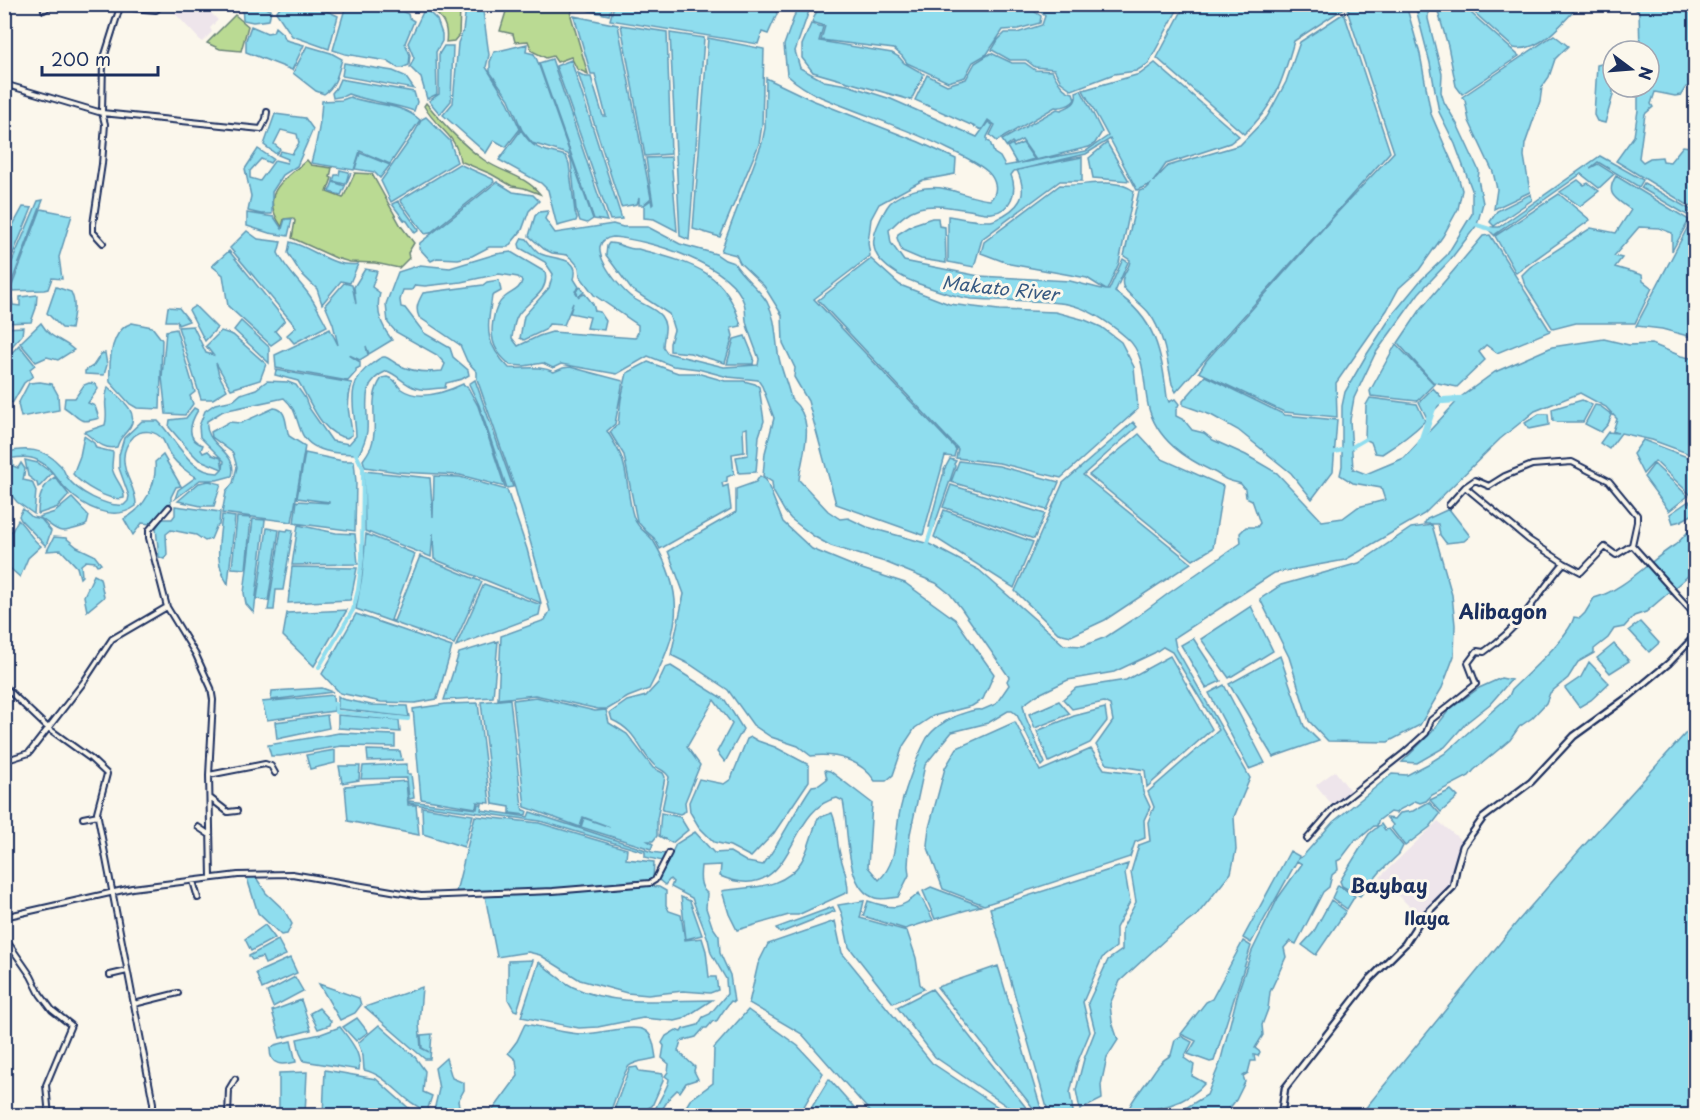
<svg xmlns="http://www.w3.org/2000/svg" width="1700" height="1120" font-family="'Playpen Sans',sans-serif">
<rect width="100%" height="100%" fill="#fbf7ec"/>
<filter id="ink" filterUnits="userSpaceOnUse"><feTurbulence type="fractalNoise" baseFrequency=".0167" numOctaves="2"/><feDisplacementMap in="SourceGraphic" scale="12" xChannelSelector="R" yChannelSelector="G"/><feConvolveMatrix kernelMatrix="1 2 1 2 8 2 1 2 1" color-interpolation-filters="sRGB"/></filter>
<g filter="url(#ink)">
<!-- built -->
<path fill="#eee5eb" d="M169,5H203L218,20L210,28L212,32L202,42L168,6Z
M1335,771L1351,792L1333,806L1316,785Z
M1438,821L1462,841L1448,889L1419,916L1380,877Z"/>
<!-- green -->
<path fill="#bada93" stroke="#6a8478" stroke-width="1.5" d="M424,5H453L460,8L459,35L454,41L446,42C449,22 439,14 424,5Z
M508,5H573L571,16L588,74L577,69L571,57L557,62L553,56L546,58L532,51L528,41L515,42L513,34L500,31Z
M235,15L248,26L241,51L220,49L207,43Z
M426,103C443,123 462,145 484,160C502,173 525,175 540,194L524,188L512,186L491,174L460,161C456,133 437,130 424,106Z
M307,160L311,165L332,168L330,177L332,178L327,192L343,198L355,173L372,174L401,226L414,243L408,253L409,258L399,268L375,263L350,262L336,258L292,238L295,221L293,218L284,219L282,227C258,193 283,181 307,160Z"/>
<!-- water -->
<path fill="#8fddee" stroke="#6197b4" stroke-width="1.5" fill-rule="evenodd" d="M820,4L1037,5L1035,12L1041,16L1040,23L1018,29L1003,30L987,54L973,62L965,77L948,82L907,63L902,56L894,49L821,40L825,26L812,22Z
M242,5H259L271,10L269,20L253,22L243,20Z
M282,5H314L338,16L329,49L292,36L276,12Z
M346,5H396L401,11L408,14L409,18L414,21L405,43L410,55L409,65L402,68H398L387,61L345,54L333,50Z
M575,5V4L612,5L609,15L590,11Z
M614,5L722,4L776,10L777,14L768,34L762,32L758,44L610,20Z
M795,5H811L795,51L800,68L824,81L847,85L891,99L977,137L988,122L993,125L987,137V141L990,142L994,153L1000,157L1005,166L1086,151L1108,136L1083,90L1140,74L1155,63L1239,136L1230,143L1166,164L1153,182L1168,166L1240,145L1267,117L1286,82L1300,42L1344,13L1390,152L1176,392L1172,384C1167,359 1164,333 1149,313C1143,305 1125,293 1123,286C1120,275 1130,269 1130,260L1124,256L1139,191L1146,189L1151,184L1137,190L1110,139L1086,154L1014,171L1011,175C1018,191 1011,211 992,213C986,214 979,212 974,211C956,208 936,203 919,208C906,212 898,221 889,230L891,243L904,261L979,276L1070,281L1106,290L1087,278L1010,264L981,253L984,242L1060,185C1084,187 1114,176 1134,191L1119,263L1107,290H1109L1123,259L1128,262L1115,292C1156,319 1161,351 1167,397L1169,402L1175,399L1179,404L1176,410V416L1184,420L1192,430L1204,433L1213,440L1246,455L1277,473L1322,521L1343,518L1358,507L1385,500L1381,488L1353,483L1340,475L1342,466V406L1345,392L1367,354L1393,314L1421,280L1447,255L1472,214V190L1455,144L1439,112L1430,63L1415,5H1428V19L1442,74L1441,92L1444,102L1457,124L1479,171L1478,179L1483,203L1477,225L1450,260L1419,293L1375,354L1354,398L1350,420L1353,469L1366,474L1404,458L1462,396L1495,372L1552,347L1604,339L1629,345L1652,344L1681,356L1695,359V456L1652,440L1621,433L1609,449L1600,443L1608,432L1618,433L1613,431L1617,419L1606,407L1580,393L1535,411L1500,439L1424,514L1345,560L1274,573L1174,638L1176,648L1250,778L1234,817L1236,850L1231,873L1197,915L1168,937L1120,981L1110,1004L1112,1022L1118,1040L1107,1057L1101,1085L1102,1099L1080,1110L1076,1090L1084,1059L1095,1031L1088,1003L1108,960L1122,950V929L1136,902L1131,872L1139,845L1150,841L1148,822L1154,807L1148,792L1219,730L1172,652L1163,647L1154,653L1114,672L1068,680L1037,695L1023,705L1026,718L1045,763L1042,766L1017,715L1012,711H1008L988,723L952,732L925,765L910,834L908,866L909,875L898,897C891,898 881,900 875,898C844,889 849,826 843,801L837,798C785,808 796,908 720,876L721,865L701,866C700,875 699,887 707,893L706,908L712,926L719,936L720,953L730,975L734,1002L731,1001C725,1008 721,1014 716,1022L713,1021L707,1028H704L696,1037L681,1041L678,1051L695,1067L694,1071L698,1079L686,1083L680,1092L677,1090L670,1097L663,1108L665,1111L664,1115H653C656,1104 669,1087 669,1079L665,1076L668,1072L669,1064L662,1058L664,1046L662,1043L666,1036L676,1030L681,1032L683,1029L698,1025L703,1017L710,1014L727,994L726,979L711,953L708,939L692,898L671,887L673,882L670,879L665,885L659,880L676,844L695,832L714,853L730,852L747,862L763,865C782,840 794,812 812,786L819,785L827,779L825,770L830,771L872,803L868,867L879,880C897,863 895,839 899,816C902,796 917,756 927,738C933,729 946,720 956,716C964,713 975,708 982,710L996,704L1009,685L1007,681L1009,677L961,608L950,594L936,583L885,562L831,546L815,537L791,519L785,512L773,491L772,482L763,476L765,453L774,418L762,386L758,380L728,377L698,369L673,366L648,356L617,374L561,364L553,368L543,363L524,366L510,365C505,360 500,356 497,350C488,336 492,307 505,297C512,291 520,290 522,281L518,277L499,274L461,282L425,286L415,285L412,290H403L400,300L401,307L405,308L424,333L450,348L453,357L468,370L469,375L462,379L446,383L445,388C435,387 426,392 416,388C405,385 398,375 387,371C358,383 369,407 367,431C366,440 363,446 359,454C339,454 309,453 301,431C295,416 296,409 284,398L223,411L207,421C203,445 239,451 232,476L217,480H200L175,499L178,490L196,477C188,473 177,464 171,456C167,451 166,445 163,440C156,430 142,429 134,436C127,443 123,451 124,461C124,477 137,489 136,506C113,523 83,507 66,489C56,478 50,466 37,460C28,455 14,458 5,459V453C24,447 45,448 60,465C64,468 64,473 67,477C77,492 106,507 124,505L128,501L129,496L119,468V455L124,438L142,421H158C176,439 189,473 218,473L222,469L198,459L187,448L169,427L170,420L186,418L194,408L198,410C190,423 185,439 203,445L201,450L203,453L208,451L212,455L221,458L223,469L224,461L200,437L199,426L205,411L215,404L234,400L241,394L256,389L267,381L288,382L296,385L305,398L309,408L332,441L349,444L356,436C355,407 343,383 373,363C377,361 380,356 385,357C389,358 393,362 397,364C411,372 426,373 442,371L445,364L437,355L396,332L388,323L386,304L398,272L420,265L450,268L496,254L511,252L545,272C550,293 528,300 518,315C514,321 513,331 512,338L518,346L539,336L552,332L635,338L638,332V325L594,295L580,276L579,267L573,260L567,255L552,253L544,249L529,236L535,216L539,212L548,211L545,219L555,233L613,224L623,227H648L680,244L716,254L725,260L734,263C743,278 758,287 767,302C777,320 775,339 779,358C782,372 788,385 791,399C818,422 802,452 799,480L828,511L840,519L848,518L867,527L929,544L979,570L1064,645L1083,646L1106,637L1138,616L1169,593L1241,543L1240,533L1246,527H1257L1260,523L1252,500L1246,497L1245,489L1241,484C1237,482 1232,482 1228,480C1224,479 1220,475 1216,473C1186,459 1156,440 1148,405C1143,382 1146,355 1127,338C1111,324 1088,308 1067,304C1036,299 1003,301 972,299C954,297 936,290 919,284C905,279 891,272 881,261C872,251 872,238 877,227C880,220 885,209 890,203C903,190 929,185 946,189C961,192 974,199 990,200C999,192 996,180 988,172C977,162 961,155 948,149C907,128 863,115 821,97C808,91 797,84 787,75L784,45L795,14ZM613,237C649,240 732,264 744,303C746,308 745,315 746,320C746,326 757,352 759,359L758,365L724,367L667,353L663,347C663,335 669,327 661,316C654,307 640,304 630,296C618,286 580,241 613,237Z
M1041,5V4L1180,5L1148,64L1136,71L1114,74L1072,90L1061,82L1054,69L1035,67L1026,60H1010L992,50L998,40L1005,33H1017L1042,25L1045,16L1039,10Z
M1185,5V4L1349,5L1294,41C1283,80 1275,106 1244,134L1157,58Z
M1356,5H1406L1420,54L1431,114L1458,176L1462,190L1458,209L1443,236L1419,270L1399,288L1387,310L1336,383L1337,417L1284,412L1199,372L1206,361L1337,213L1394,152L1347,10Z
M1436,5H1462L1519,56L1462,94L1456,86L1448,46Z
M1466,5H1579C1564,22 1539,53 1514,48Z
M1629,5H1695V91L1692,87H1686L1681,95L1675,96L1655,92L1651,104L1653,107L1645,114L1639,158L1643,162L1650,158L1662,157L1663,161L1670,162L1683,146L1690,147L1695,151V208L1691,207L1616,161L1634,136L1638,110V95L1629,87H1649V51H1640L1639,12Z
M466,7L483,11L489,55L486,67L508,102L520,129L506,147L494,140L486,153L443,115L453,103L458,43L463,31Z
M425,8L437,20L442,34V41L436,52L437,94L427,99L421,78L410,67L414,58L408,43Z
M574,16L618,25L651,198L643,205H639V198L637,204L621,207L578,73L586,77H591L603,116H606L595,74H591Z
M811,24L823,27L819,41L892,53L899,57L904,63L924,74L911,100L813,72L802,58V45Z
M621,25L667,32L671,154L645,156Z
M251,26L267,33L273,32L275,27L283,34L286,40L304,45L292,70L246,52V40Z
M670,33L704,38L689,240L680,236Z
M1554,35L1568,46L1555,59L1549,77L1542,87L1540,101L1525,144L1524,156L1530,192L1494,209L1497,189L1493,172L1469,121L1465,100L1462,97Z
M708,38L764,49L762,125L759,144L720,237L693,229Z
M527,44L526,52L534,54L537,60L593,219L587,223L580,221L576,209L571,160L568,154L532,143L522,130L509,99L490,72V62L494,52Z
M307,46L331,53L342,59C338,73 336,86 324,94L316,91L293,73Z
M444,46H453L451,101L440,114L429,101L439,94V54Z
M991,53L1012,63H1025L1035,70L1052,71C1057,80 1062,91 1073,93L1075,99C1072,105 1062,108 1055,107L997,141L990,135L995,125L988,120L982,130L915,100L927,75L947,85L966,79L975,63Z
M552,59L607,221L594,219L539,63Z
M571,60L622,219L610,220L556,66Z
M1613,61V95L1605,123L1597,121L1594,115L1597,65Z
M344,63L393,71L405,76L414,89L342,76Z
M766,78L812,100L919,142L956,159L955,174L923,180L879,204L871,219L868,243L870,256L814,299L956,449L954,457L945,456L923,535L836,504L808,401L794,377L795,368L783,343L782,315L764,286L740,263L736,255L721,251L762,143L765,128Z
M340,79L414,92L417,102L414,111C392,103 370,102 348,94L344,96L333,98L332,93L336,88Z
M1081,90L1102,132L1095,143L1089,147L1036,160L1022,140L1014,144L1012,142L1006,146L1002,140L1057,109L1061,110C1070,106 1078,104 1076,92Z
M350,97C373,106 400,102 420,120L390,164L360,151L354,170L311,163C317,142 321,123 322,101L342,100Z
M275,114L305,118L313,129L297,166L283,175L272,192V214H261L248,211L251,196L245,169L258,149L273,159L270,163L261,159L250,171V178L260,181L275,160L287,163L288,159L278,155L281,151L292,154L299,143L297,134L281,130L274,144L280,149L276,154L264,145Z
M426,117L450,141L457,162L391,202L381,181L412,137L422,119Z
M521,130C535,152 542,149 566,156L569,164L575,212L577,218L576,221L557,226L548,190L541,183L499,160Z
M1023,143L1034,159L1017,164L1007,147L1012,144L1014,147Z
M1107,143L1129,181L1093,178L1089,158Z
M360,153L390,165L380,178L374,172L355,169Z
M1600,156L1643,180L1639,187L1598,162L1590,168L1598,164L1614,174L1599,188L1581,174L1494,235L1489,230L1491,227H1499Z
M671,157L677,231L654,219L644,218V205L651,200L652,205L653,204L646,158Z
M1082,157V181H1060L982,239L974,267L948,262V216C962,218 977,222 991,221C996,220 1000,217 1004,215C1025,203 1026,190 1017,170Z
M459,164L493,179L494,182L430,233L425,234L400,200Z
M340,170L349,172L346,183L351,173L341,195L329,192L333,182L345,186V184L333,181L335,175H339Z
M1616,176L1689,220L1672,251V233L1659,228L1639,227L1614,256L1622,258L1615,267L1642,275L1643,281L1652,288L1635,323H1576L1553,329L1524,283L1522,275L1530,267L1591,228L1616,233L1631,210C1617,199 1604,195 1616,176Z
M1578,180L1584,185L1588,183L1599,191L1580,206L1560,192Z
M497,182L513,192L533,195L539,201L529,211L522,230L508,247H489L472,256L458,259L437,258L431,261L419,248L420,243Z
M1644,183L1691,210L1687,215L1641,188Z
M1531,194L1532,200L1494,226L1490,222L1497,211Z
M1559,194L1590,220L1516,273L1495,236Z
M43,200L9,289L5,287V278L38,201Z
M398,201L419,230L415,233L407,221L404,220L392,204Z
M23,207L32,208L5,273V240Z
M41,209L72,215L59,257L62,279L52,278L48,289L44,290L10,291Z
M247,213L274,217L282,229L285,219H292L288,236L269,233L247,226Z
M932,218H938L939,226L945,227L946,263L921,259L902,251L897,238L898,234L914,224Z
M1691,221L1696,224L1695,338L1662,329L1636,326Z
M247,231L258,239L281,242L278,253C285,268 297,279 307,292C315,302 321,315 327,326L294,343L287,335L296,327L230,248Z
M1490,235L1550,331L1497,353L1486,345L1479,352L1485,360L1457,387L1433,382L1398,343L1421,309L1483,236Z
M522,238L527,239C531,244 535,251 541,254C554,260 581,256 574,279L579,287L575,291L579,297L576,291L581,287L584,292L579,296L585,294L593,304L595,311L600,312L606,321L604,330L587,328L590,317L570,313L573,303L564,325L549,324L545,330L524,340L520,338L524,316L549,288L553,274L545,262L520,248L519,244Z
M290,242C314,248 332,268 358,264L350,283L341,281L322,304L317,289L300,272L288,253Z
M609,243C620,243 628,250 638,249C689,263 726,269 741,326L731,328L733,336L725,363L690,353L670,351V343L674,330L669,314L631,289L606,255L607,246Z
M229,251L285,320L275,331L281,338L271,345L228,306L223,275L212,266Z
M871,259L900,285L949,304L999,310L1055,312L1085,320L1101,327L1121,342L1134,367L1138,409L1061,478L999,463L956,458L958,449L818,300Z
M365,269L377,271L372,287L380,293C375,311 381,326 392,340L369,354L366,346L368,355L360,360L349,355L360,362V367L356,369V372L348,381L276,368L275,355L330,329L338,345L333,324L325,305L344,283L352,285L356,304L354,287Z
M499,280L501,291L492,296C487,331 484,342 509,368C525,369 540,365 554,372L563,368L570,367L623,381L615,424L607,431C612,439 617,447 621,456C629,475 627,499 634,518C639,531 649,533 654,542C688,599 678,634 649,689L628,697L608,709H598L535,695L498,699L501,636L545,620L550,611L515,488L477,379V372L467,361L460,345L419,317C415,308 418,302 423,293L483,285L487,282Z
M56,287L71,292C77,304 73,316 71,329L62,328L47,313Z
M37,295L36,308L31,322L5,323V300L12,299L13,305L20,306V297Z
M195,306L217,328L205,341L189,310Z
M168,307L179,308L189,321L178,325L177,321H166Z
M241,321L269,347V363L234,330Z
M41,323C52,341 60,337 74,350L58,360L47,357L36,362L20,343Z
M132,323L152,327L162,340L160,409L137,408L130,404L110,382C109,362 110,330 132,323Z
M193,326L206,353L213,355L206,346L221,331L233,335L266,364L260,380L231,389L216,363L219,375L227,390L213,399H201L178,327Z
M23,327L22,335L5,354V328Z
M176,329L195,392L190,396L193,404L185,415L166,414L162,377L166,331Z
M745,336L754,358L753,364H727L734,339Z
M1396,344L1434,384L1417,401L1371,396L1370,391Z
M19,345L35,365L30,369L33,376L24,383L13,402L5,404V360Z
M105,353L107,365L104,375L85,374V371L93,366L101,354Z
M648,362L678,373H697L725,381H744L755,384L759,387L764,421L759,436L756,472L739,473L736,457L748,455L747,428L743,429L744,452L732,454L734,474L727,477V481L722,483L723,487L728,485L731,509L660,549L654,538L646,531L637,521L624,455L610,432L618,424L621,399L627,373Z
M276,370L352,383C349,394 347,403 349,414C350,422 352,427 352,435L347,438C320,434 311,401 298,381L275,375Z
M1205,376L1285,415L1337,420L1333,471L1312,499L1291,473L1238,430L1211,415L1183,405V401Z
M387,377C397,380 395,383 401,389C419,402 446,392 463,384L464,386H467L478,406L505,487L460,475L398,472L365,467L363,460C366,456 369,451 371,447C380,424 366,400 382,378Z
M475,380L513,487L507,488L479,405L469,384Z
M40,382L52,384L58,395L59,410L21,417L18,404L29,383Z
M89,383L96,384L98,389L88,403L95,406L99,418C77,425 81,418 64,407L65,398H75L84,385Z
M108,387C118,397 140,411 130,427C124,436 120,436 117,447C104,451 94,439 84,432L105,425C109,411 102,404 108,387Z
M1433,388L1444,400L1427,418L1419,402Z
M1370,398L1417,404L1425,421C1412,434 1398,444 1382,454L1375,453L1371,442L1365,439L1366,405Z
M1582,400L1592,405L1583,422H1558L1553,421L1552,409Z
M1595,405L1600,406L1612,415L1608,424L1601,432L1585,424Z
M274,408C288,409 285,426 289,436L305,446L292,522L222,513L226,492L233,483L237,467L233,453L212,437L211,432L229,422L241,423Z
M1539,414H1548L1549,425L1529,429L1525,423Z
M1133,422L1137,427L1083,475L1191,563L1105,620L1071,636L1058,633L1015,591L1063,483Z
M1139,434L1162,459L1223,486L1213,548L1193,560L1089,475Z
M84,436L94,443L96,448L113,452C113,457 112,462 112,467C113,479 125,486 124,498C109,502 82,485 73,474L80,456Z
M1643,440L1695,460V493L1691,495L1655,461L1643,474L1633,454Z
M305,453L343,461H354L356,482L355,531L294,523L297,501L329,503V502L297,498Z
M163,455L181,486L176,487L171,497V503L151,524L142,523L133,535L124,519C145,508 157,485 155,462Z
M950,459L956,461L954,464L955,466L934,527H929L943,475H944V470Z
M25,460L38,463L52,473L40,486L38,487L37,483L28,476Z
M13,461V466L18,468L21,463L25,469L23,480L32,482L36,491L34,514L17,502L5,487V462Z
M959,461L999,466L1059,482L1047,510L951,482Z
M1654,464L1688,496L1669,511L1644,477Z
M364,471L430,478L433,517L434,476L460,477L507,490L527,549L541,603L434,559L433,533L431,557L365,531Z
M760,476L766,480L783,522L812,549L856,567L905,583L956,620L994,674L983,699L972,706L933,716L915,728L903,746L893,775L886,781H875C861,760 836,753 811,756L798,746L771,737L753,725L728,690L691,665L671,655L684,594L668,551L736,512V489L756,482Z
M55,477L69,495L58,507L38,514C38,499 42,485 55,477Z
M209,481L221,484L214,506H201L178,501L199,483Z
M951,485L1045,514L1034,539L943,507Z
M72,498L89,516L87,524L84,526C56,535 61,532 39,517L55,512Z
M1689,501L1695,508V513L1681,521L1673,523L1670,514Z
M175,506L220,512L219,525L216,527L211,539L205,541L196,535L171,530L166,534L167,555L164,559L159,557L156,528L162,519H172L175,515Z
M23,509L32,517L41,519L51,531L46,546L21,520L19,516Z
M1449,509L1470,536L1464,541L1446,543L1440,535L1438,524H1424L1427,519Z
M944,510L1033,542L1014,588L934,537Z
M222,515L235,517L228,584C213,562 220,540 222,515Z
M237,517L251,518L246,569L232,568Z
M253,519L265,520L254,613L246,604L244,593Z
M18,520C27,528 31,539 41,546L28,558L20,577L4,563L5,534L12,531Z
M298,525L336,533L355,534L358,564L292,565Z
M1432,525L1452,595L1455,625L1454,656L1442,688L1420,725L1388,742L1328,741L1309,721L1289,657L1260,599L1281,585L1359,563L1411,528Z
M1695,526V570L1646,612L1634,616L1624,627L1614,629L1608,638L1594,649V653L1578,662L1568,678L1550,693L1546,703L1532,718L1519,727L1510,740L1474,770L1469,776L1432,795L1426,801L1420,803L1415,801C1410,807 1400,807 1396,813L1390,812L1378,821L1377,826H1374L1359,839H1356L1341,859L1337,861L1338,870L1332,875L1329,887L1323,892L1296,944L1290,941L1284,948L1286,957L1270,992L1268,1009L1262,1025L1263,1035L1255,1048L1260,1052L1258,1056L1254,1055L1255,1061H1251L1248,1073L1243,1076L1245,1082L1236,1100L1225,1114L1223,1116H1161L1184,1109L1207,1095L1220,1063L1239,989L1252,951L1278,898L1302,864L1297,861L1251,943L1243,938L1290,851L1299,856L1298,859L1303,856L1333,822L1392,774L1407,775L1428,764L1444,754L1509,696L1512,689C1527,674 1570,636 1574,617L1580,618L1585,613L1594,598C1624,590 1649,561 1675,545C1682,540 1687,531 1695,526Z
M267,528L279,530L268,601L257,599Z
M288,529L293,530L283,590H276L274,610H268L281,530L287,531Z
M366,534L415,554L391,620L394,621L420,556L482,582L454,644L356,609L362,576Z
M54,537L66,538L77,547L94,555L101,564L97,565L95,562L86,561L81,565L82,576L80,578L77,567L61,550L47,551Z
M292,567L357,568L351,598L350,600L288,603Z
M94,575L100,578L104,597L87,611L84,596Z
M484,584L541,605L539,615L456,646Z
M1251,606L1273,651L1229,678L1201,639Z
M347,610L314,666L283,636L287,613Z
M356,614L452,647L437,699L415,703L381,702L340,693L322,674Z
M1640,622L1659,643L1649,652L1629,630Z
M1193,638L1221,681L1206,688L1181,645Z
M498,641L493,697L444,700L459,653Z
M1614,644L1629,661L1610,673L1597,658Z
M1170,656L1212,729L1147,787L1145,770L1107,764L1096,745L1113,721L1110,705L1104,702L1072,709L1063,699L1076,688L1126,680Z
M1280,656L1304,726L1319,741L1273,757L1229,684Z
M1589,662L1609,683L1591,700L1579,707L1565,688L1581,677Z
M671,666L725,700L743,729L725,762L717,752L732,724L714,700L687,747L700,765L685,802L686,811L680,814L662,810L669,777C665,770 660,770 654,765C638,749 637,731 612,720L610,713L627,701L646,696L658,683L665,668Z
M1501,678L1511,680L1490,704L1466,723L1445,747L1417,763L1402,762L1432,732L1449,710L1479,688Z
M1224,685L1265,763L1249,769L1209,693Z
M322,688L333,692L271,700L272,691Z
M333,695L334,711L267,720L262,702Z
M338,696L342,699L371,705L407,706L409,717L338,709Z
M536,697L595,711L606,710L609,723L627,734L653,768L663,773L665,777L657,819V836L653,841H648L653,844L651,849L581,827L584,818L610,827L583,817L580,827L525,807L513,700Z
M510,699L522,807L523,810L527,811L526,815L510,813V807L493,804L481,702Z
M1059,701L1070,714L1035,728L1029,714Z
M478,703L490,803L477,802L476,808L421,799L413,709L446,704Z
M1105,708L1107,721L1090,743L1049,762L1037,731L1074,716Z
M327,715L329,728L277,739L275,722Z
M338,715L399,720L400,732L338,728Z
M1015,722L1040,771L1091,749L1104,769L1141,774L1143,792L1150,807L1144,820L1145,838L1135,842L1130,857L984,905L943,889L927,845L929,828L945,768L957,748Z
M1695,723V1115H1360L1518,921L1579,851Z
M339,733L395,735V747L342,746L280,756H271L268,745Z
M751,737L758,741L775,747L809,765V781L774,833L751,857L730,846L714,842L699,827L690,812L689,802L699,779L724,784L731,779L747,739Z
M335,750V763L310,769L306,755Z
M367,750L400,751L402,760L368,761Z
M407,764V774H411L414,798L409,799L407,778L361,779L363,766Z
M339,766H360L359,780L342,783Z
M406,781L408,805H416L419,835L348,821L345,786Z
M1451,790L1458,797L1441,812L1430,800Z
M409,801L477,809L478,804H482L481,810L528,817L530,812L652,852L666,854L662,861L645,857V852L540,821L421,805L409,803Z
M1429,802L1440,814L1430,827L1405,846L1391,828L1393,825L1387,818L1395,819L1400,813L1413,811Z
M422,807L473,815L464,847L423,834Z
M661,813L680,817L688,830L672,843L659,836Z
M832,813C838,826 836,837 839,850C842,866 848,875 848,892L798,915H789L737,930L729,914L722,891C751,886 783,890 801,862C809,850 812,832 818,818Z
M475,816L539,823L627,849L626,859L654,862L653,879L650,881L553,889L456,892Z
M1381,824L1385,830L1389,829L1403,846L1399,854L1380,872L1360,896L1342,886L1340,881L1369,834Z
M1128,864L1125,873L1130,902L1116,928V947L1102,958L1083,1002L1090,1032L1077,1063L1070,1093L1073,1111L1068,1115H1049L990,908Z
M246,875L255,876L266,893L284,910L292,924L287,934L281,935L258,913Z
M1338,885L1355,896L1347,909L1332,898Z
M650,886L659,887L666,891V905L669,911L681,915L685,940L702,938L706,951L709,977H716L718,990L710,993L683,991L648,995L627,993L580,980L540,955L528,952L497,957L485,896Z
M931,887L981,906L935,919L923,891Z
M919,893L933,920L905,929L863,916L868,901C892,909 900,911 919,893Z
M681,897L690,901L702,935L686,939Z
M1331,900L1346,911L1316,955L1302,945L1313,933Z
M864,901L860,918L907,931L916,958L920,984L924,989L893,1003L849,947L842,914L838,905Z
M833,907L835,911L780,933L776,928Z
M835,921L842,953L932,1063L1010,1115H873L802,1034L749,1003L758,964L768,944Z
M265,925L275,938L251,951L245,939Z
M278,940L286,955L265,964L262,957L252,960L249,956Z
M1243,941L1251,946L1214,1061L1210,1062L1188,1054L1196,1041L1181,1034L1206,1002L1212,999Z
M290,958L297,973L262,989L256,973Z
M533,960L517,1011L514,1010L508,999V961Z
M539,962C549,970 561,981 573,987C615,1007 667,1000 712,1000L683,1019L675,1021L643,1018L598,1027L579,1028L521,1017Z
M998,966L1043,1115L1038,1114L937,987Z
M295,977L303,991L273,1007L267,992Z
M319,984L359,998L361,1005L355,1013L340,1020Z
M422,987L419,1024L421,1048L429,1052L422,1048L421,1035L432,1034L430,1059H425L419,1054L365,1007Z
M932,989L1032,1115H1020L935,1057L897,1007Z
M301,1000L311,1030L280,1038L272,1011Z
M319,1008L331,1021L330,1025L318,1029L310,1013Z
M748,1010L798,1046L823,1073L799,1115H681L690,1100L713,1083L714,1048Z
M357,1018L368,1032L356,1041L343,1027Z
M525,1024C544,1027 565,1034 584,1034C599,1034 633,1024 644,1030C654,1035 654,1048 656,1058C647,1061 637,1060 629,1066C623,1072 613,1106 609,1115H486L490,1114L518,1076L516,1060L508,1053L517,1041Z
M379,1025L415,1057L425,1071L423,1092L432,1096L427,1111C402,1102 390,1076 364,1070L363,1056L358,1043Z
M340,1027C350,1040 362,1053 359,1070L304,1061L300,1053L297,1039L321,1034Z
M1181,1036L1192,1042L1184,1058L1194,1065L1192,1076L1205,1083C1189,1103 1153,1113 1129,1109C1132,1099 1139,1093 1145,1084C1155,1072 1156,1064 1171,1055L1175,1040Z
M291,1041L296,1062C283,1065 270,1067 270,1049L275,1045Z
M446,1058L452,1078L464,1083V1090L458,1101L460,1111L474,1115H433L439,1089L435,1068Z
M637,1067L639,1071L663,1074V1081L652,1106L648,1108L647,1115H612L628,1072L630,1068Z
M325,1070L376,1079L412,1111L423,1115H323Z
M307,1072L305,1115H279V1073Z
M829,1079L861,1115H807Z"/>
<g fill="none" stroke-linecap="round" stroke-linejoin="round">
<!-- canal -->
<path stroke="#8fddee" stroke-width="4" d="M1477,225L1493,230
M1332,453L1352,447L1369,437
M926,547L934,522
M319,667L353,610L358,590L362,558L363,468L355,452
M330,704H335L336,712L408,719"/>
<!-- river -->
<path stroke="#8fddee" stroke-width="7" d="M1420,446L1435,401L1467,399"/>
<defs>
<path id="street" d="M120,7L156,10L163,4
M44,10L53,4
M4,84L102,113L261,129L266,119L267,112
M103,243L93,232V224L102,164L105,124L102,113L103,61L120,7L111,4
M1465,487L1529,540L1564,563
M169,507L149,530V538L167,607L196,655L211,688L213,700L209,775L211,878
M1632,545L1696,616
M4,686L48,728L91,759L107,774L97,812L153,1103V1116
M4,761L29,753L83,683L112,639L167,607
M209,775L265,764L271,766L275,773
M210,798L228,812L237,811
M83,818L98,815
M198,827L210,835
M1307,839L1333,809L1404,753L1426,733L1431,720L1476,684L1468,663L1477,651L1484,652C1498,642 1512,630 1523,616C1537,599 1549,580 1564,563L1581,572L1605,547L1616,555L1632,545L1637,522V515L1609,481L1572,462L1532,465L1505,476L1489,486L1475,480L1465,487L1449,505
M193,881L198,898
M4,917L132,888L238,875L292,874L421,896L553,891L650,883L655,880L669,853
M4,937L31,976L40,994L52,1010L71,1025L46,1085L49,1116
M110,975L127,971
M134,1004L178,993
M228,1116L229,1089L235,1079"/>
<path id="secondary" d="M1281,1116L1285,1088L1370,979L1405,944L1421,919L1453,887L1456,870L1463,846L1483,818L1531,782L1574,736L1628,697L1669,663L1696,635"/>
</defs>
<!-- street casing -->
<use href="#street" stroke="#1b2f5e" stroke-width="8"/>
<!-- secondary casing -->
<use href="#secondary" stroke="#1b2f5e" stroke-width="9"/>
<!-- street -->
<use href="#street" stroke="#fbf7ec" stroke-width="4"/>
<!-- secondary -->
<use href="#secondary" stroke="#fbf7ec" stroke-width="4.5"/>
</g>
</g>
<g text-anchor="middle" stroke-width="6" stroke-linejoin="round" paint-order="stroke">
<!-- water labels -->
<g font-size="18" font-style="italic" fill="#385a82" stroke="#fbf7ec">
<text transform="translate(1000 289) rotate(6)" y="6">Makato River</text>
</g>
<!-- neighbourhood labels -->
<g font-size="18" font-weight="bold" fill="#1b2f5e" stroke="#fbf7ec">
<text x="1427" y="925">Ilaya</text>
</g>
<!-- quarter labels -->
<g font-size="20" font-weight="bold" fill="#1b2f5e" stroke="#fbf7ec">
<text x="1503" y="619">Alibagon</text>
<text x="1389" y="893">Baybay</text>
</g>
</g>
<!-- margin -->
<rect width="1700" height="1120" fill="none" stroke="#fbf7ec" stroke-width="24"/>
<rect x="12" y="12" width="1676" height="1096" fill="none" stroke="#1b2f5e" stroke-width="2" filter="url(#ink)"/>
<!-- north arrow -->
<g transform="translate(1631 69) rotate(106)"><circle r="28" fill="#fbf7ec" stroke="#a1a7b3" stroke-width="1.5"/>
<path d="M0-4.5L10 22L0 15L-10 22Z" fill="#1b2f5e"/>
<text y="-9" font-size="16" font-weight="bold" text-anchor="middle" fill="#1b2f5e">N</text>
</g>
<!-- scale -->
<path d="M42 66v9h116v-9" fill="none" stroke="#1b2f5e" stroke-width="3"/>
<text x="51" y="66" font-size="18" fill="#1b2f5e" stroke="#fbf7ec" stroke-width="4.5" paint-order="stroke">200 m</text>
</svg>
